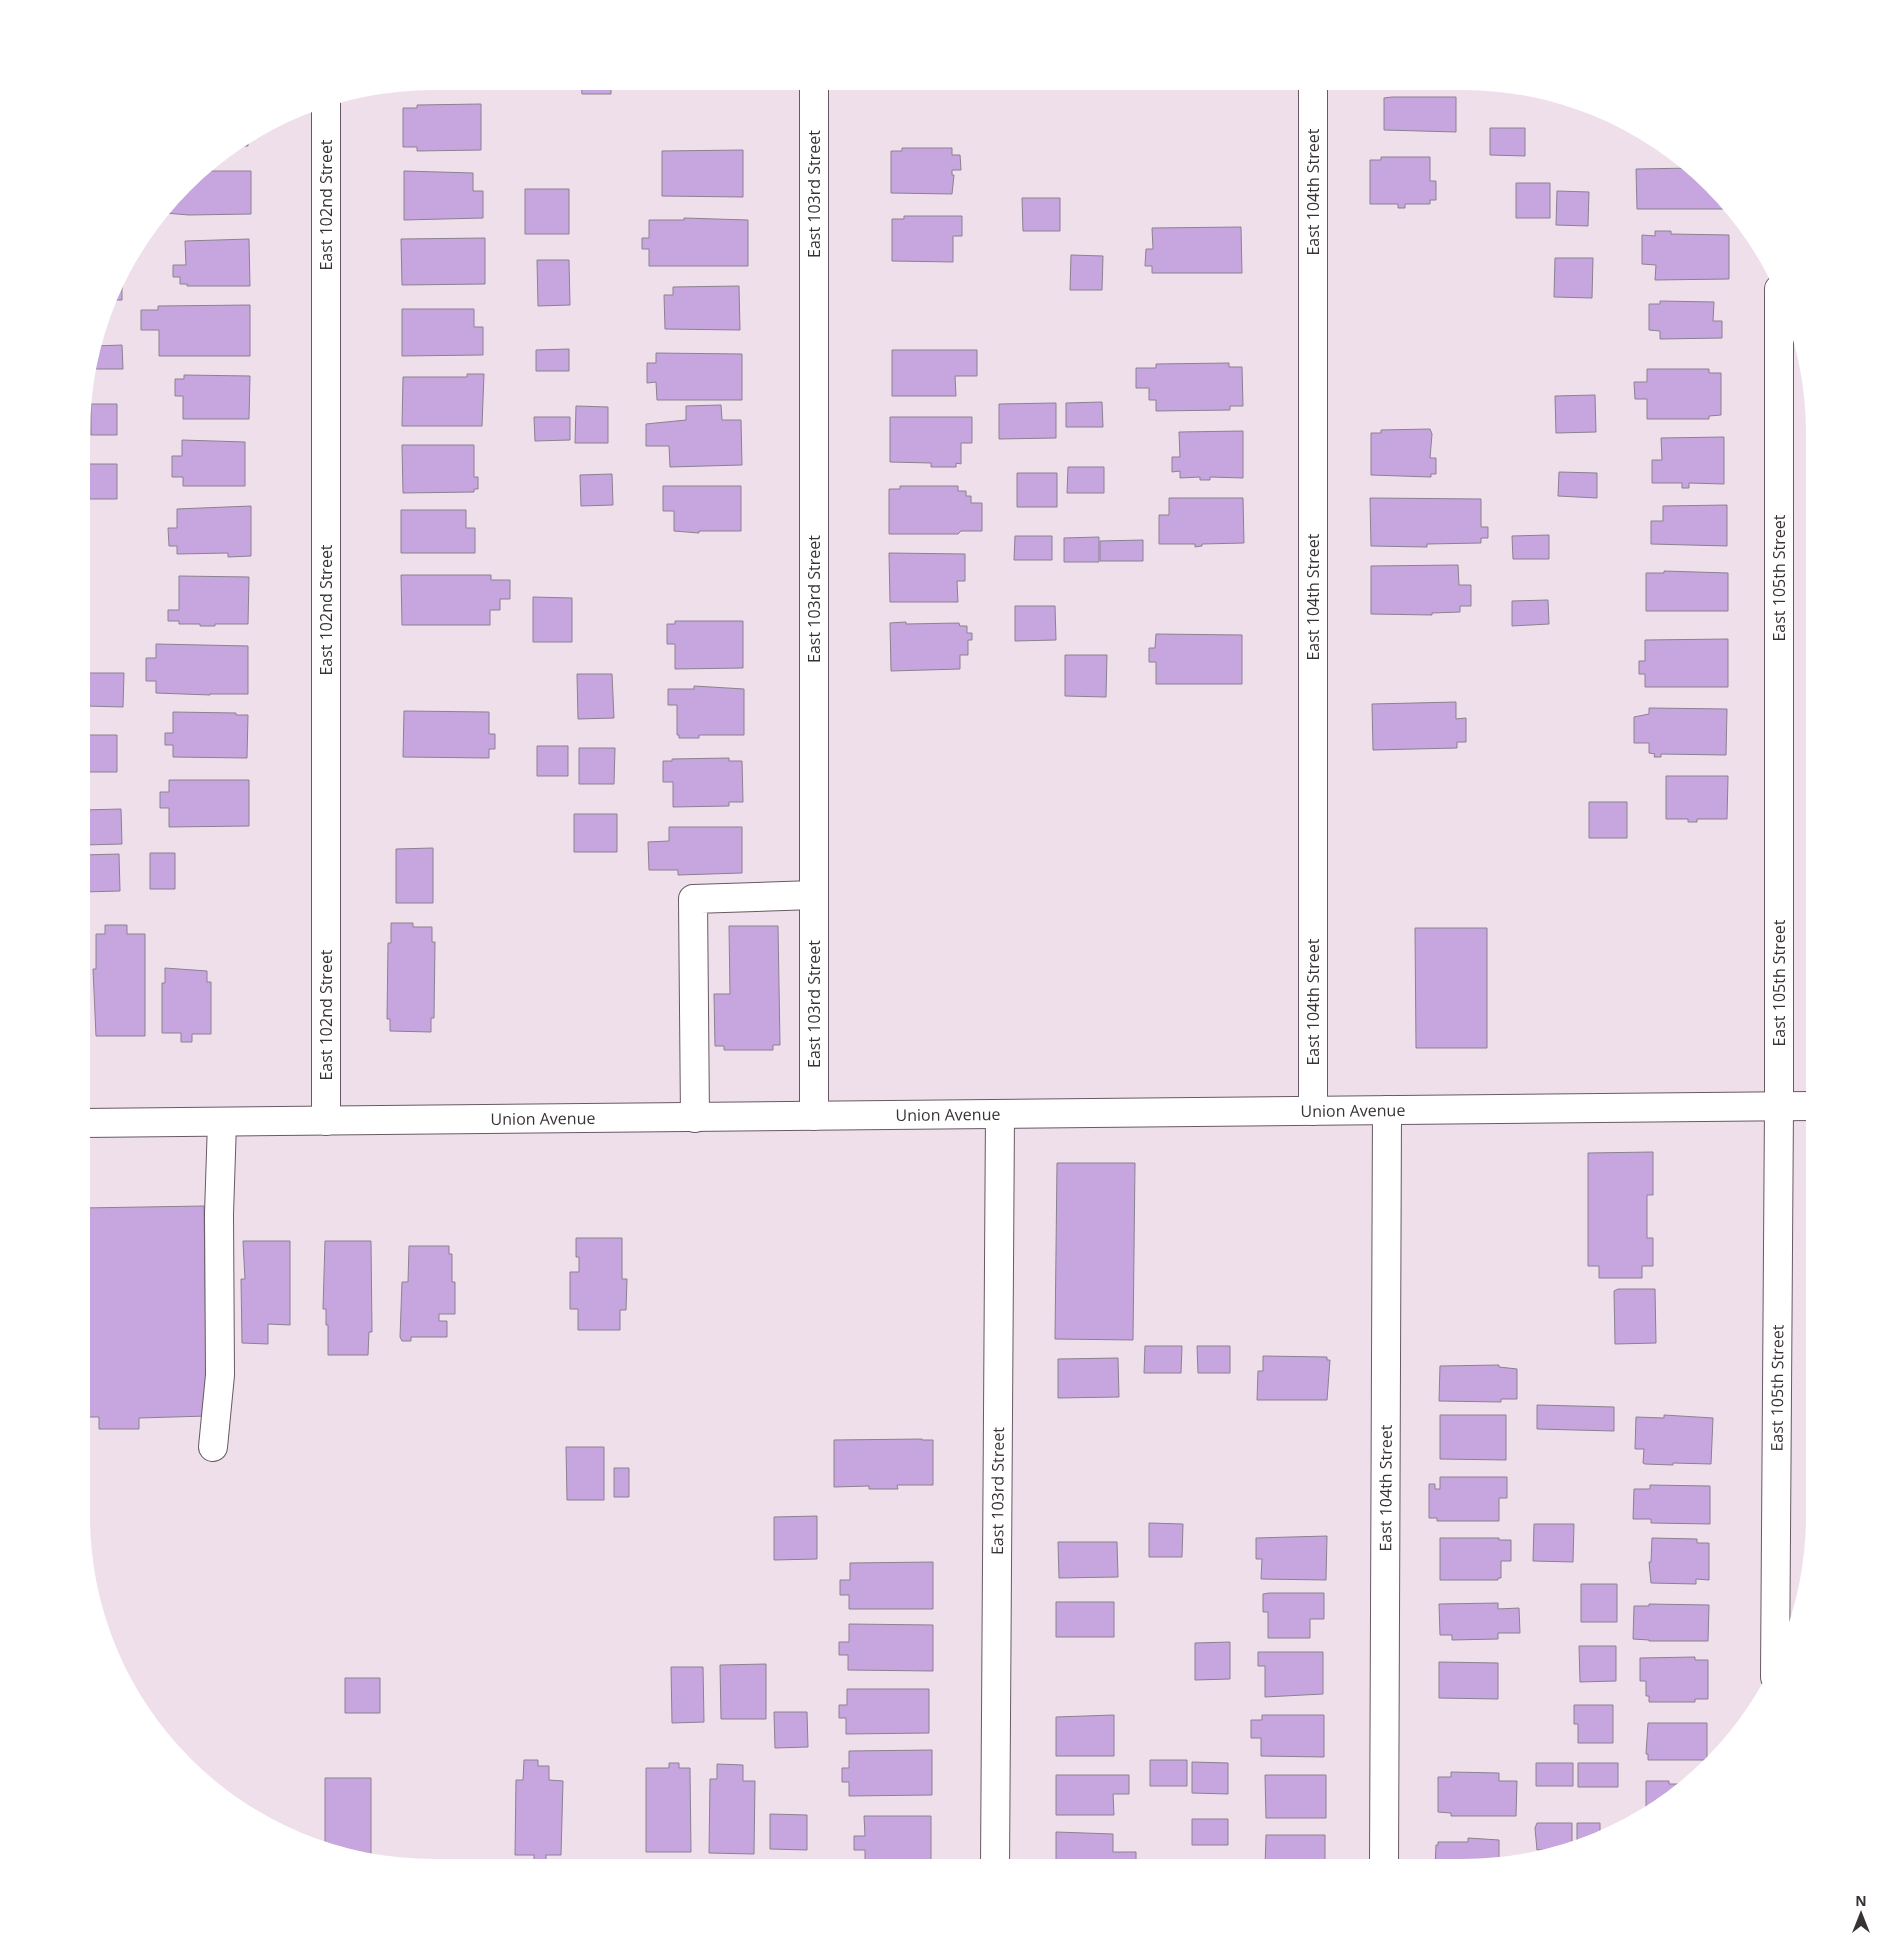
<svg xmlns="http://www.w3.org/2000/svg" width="1896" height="1949" font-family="'Open Sans',sans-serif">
<rect width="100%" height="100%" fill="#efdfeb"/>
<!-- building -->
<path fill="#c7a6df" stroke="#8a8290" d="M433,81H493V82L425,83Z
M581,82H611V94H582Z
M1392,97H1456V132L1384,130V98Z
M481,104V150L417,151V147H403V108H417V105Z
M1490,128H1525V156L1490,155Z
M248,135V146H232Z
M1651,137L1662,145H1651Z
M902,148H952V155H960L961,170H952V175H954L952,194L891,193V151H902Z
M743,150V197L662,196V151Z
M1381,157H1430V181H1436V200H1430V204H1405V208H1398V204H1370V160H1381Z
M1694,168L1729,205V209H1637L1636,169Z
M199,171H251V214L189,215L165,213Z
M404,171L473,173V191H483V218L404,220Z
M1516,183H1550V218H1516Z
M525,189H569V234H525Z
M1557,191L1589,192L1588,226L1556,225Z
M1022,198H1060V231H1023Z
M904,216H962V236H953V262L892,261V219H904Z
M684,218L748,220V266H649V249H642V238H649V220H684Z
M1241,227L1242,273H1152V266H1145L1146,249H1153L1152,228Z
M1655,231H1671V234L1729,235V279L1655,280L1656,265L1642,264V235L1655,236Z
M485,238V284L402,285L401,239Z
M249,239L250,286H187V284H180V277H173V265H186L185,241Z
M1071,255L1103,256L1102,290H1070Z
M1555,258H1593L1592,298L1554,297Z
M537,260H569L570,305L538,306Z
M122,275V300H112Z
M739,286L740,330L665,329L664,295H673V287Z
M1660,301L1714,302L1713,321H1722V338L1660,339V331L1649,330V304H1660Z
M250,305V356H159V330H141V310H158V306Z
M402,309H474V327H483V355L402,356Z
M122,345L123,369H88L95,346Z
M569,349V371H536V350Z
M892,350H977V376H955L956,396H892Z
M656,353L742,354V400H657L656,382L647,383V363H656Z
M1229,363V367H1242L1243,406H1230V410L1156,411V400H1149V388H1136V368H1156V364Z
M1647,369H1709V373H1721V415L1709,416V419H1647V399H1635L1634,382H1647Z
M467,374H484L482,426H402L403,377H467Z
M184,375L250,376L249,419H183V396H175V379H184Z
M1595,395L1596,432L1556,433L1555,396Z
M1102,402L1103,427H1066V403Z
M1056,403V438L999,439V404Z
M91,404H117V435H91Z
M721,405L722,420H741L742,465L670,467L669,446H646V424L686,420V406Z
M576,406L608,407V443H575Z
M534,417H570V440L535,441Z
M890,417H972V443H961V464L956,463V467H931V463L890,462Z
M1430,429L1432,434L1430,458H1436V474H1431V477L1371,475V433H1381V430Z
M1243,431V478L1210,477V480H1200V477L1180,478V471L1172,472V457H1180L1179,432Z
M1724,437V484L1689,483V488H1682V483H1652V460H1662L1661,438Z
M182,440L245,442V486H183V477H172V456H182Z
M402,445H474V477H478V489H474V492L403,493Z
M89,464H117V499H89Z
M1068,467H1104V493H1067Z
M1559,472L1597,473V498L1558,496Z
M1017,473H1057V507H1017Z
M612,474L613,505L581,506L580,475Z
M663,486H741V531H699V533L674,531V511H663Z
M900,486H958V491H966V496H971V503H982V531H961L958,534H889V489H900Z
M1169,498H1243L1244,543L1202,544V546L1195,547V544H1159V515H1169Z
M1370,498L1481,499V527H1488V538H1481V543L1427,544V547L1371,546Z
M1727,505V546L1651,544V521H1663V506Z
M251,506V556L228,557V553L177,554V546H169L168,528H177V509Z
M401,510H466V528H475V553H401Z
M1549,535V559H1513L1512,536Z
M1015,536H1052V560H1014Z
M1099,537V562H1064V538Z
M1143,540V561H1100V541Z
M889,553L965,554V581H957L958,602H890Z
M1458,565L1459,585H1471V606H1460V612L1432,613V615L1371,614V566Z
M1664,571L1728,573V611H1646V573H1664Z
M401,575H491V580H510V599H500V610H490V625H402Z
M179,576L249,577L248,624H215V626H200V624H179V621H168V610H179Z
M533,597L572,598V642H533Z
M1548,600L1549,624L1512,626V601Z
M1015,606H1055L1056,640L1015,641Z
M675,621H743V668L675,669V644H667V624H675Z
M906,622V624L959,623L960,626H967V633H972V640H968V655H960V669L891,671L890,623Z
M1156,634L1242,635V684H1156V662H1149V648H1155Z
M1728,639V687H1645V674H1639V661H1645V640Z
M156,644L248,646V694H210V695L156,693V681H146V658H156Z
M1065,655H1107L1106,697L1065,696Z
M86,673H124L123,707L86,706Z
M577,674H612L614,718L578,719Z
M694,686L744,689V735H699V738H679V735H677V705H668V689H694Z
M1456,702V719L1466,718V742H1457V748L1373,750L1372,704Z
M1649,708L1727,709L1726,755L1661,754V757H1654L1655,754L1649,753V743H1634V717L1649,714Z
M404,711L489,712V734H495V749H489V758L403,757Z
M173,712L236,713V715H248L247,758L173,757V745H165V733H173Z
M86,735H117V772H86Z
M537,746H568V776H537Z
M579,748H615L614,784H579Z
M729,758V761H742L743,802H729V806L673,807V782H663V761H672V759Z
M1666,776H1728L1727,819H1697V822H1688V819H1666Z
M169,780H249V826L169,827V808H160V792H169Z
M1589,802H1627V838H1589Z
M121,809L122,844L84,845L83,810Z
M574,814H617V852H574Z
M669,827H742V873L678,875V870H649L648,842L669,841Z
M433,848V903H396V849Z
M150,853H175V889H150Z
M119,854L120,891L84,892L83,855Z
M391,923H413V927H432V942H435L434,1018H431V1032L390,1031V1019H387L388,943H391Z
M105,925H127V934H145V1036H96L93,969H96V934H105Z
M729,926H778L780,1045H773V1050H724V1046H715L714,994H730Z
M1415,928H1487V1048H1416Z
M165,968L207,971V982H211V1034H192V1042H181V1033H162V983H165Z
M1653,1152V1195H1647V1238H1653V1266H1642V1278H1599V1266H1588V1153Z
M1057,1163H1135L1133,1340L1055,1339Z
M204,1206L207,1416L139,1418V1429H99V1417H82V1208Z
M576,1238H622V1279H627L626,1310H620V1330H578V1309H570V1272H579V1257H576Z
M243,1241H290V1325L268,1324V1344L242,1343L241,1279H245Z
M325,1241H371L372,1332H369L368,1355H328V1325H326V1309H323Z
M409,1246H449V1254H452V1282H455V1314H439V1321H447V1337H411V1341H402L400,1337L402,1282H408Z
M1618,1289H1655L1656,1343L1615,1344L1614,1291Z
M1145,1346H1182L1181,1373H1144Z
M1197,1346H1230V1373H1198Z
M1263,1356L1327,1357V1360H1330L1327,1400H1257L1258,1371H1263Z
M1118,1358L1119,1397L1058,1398V1359Z
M1499,1365V1367L1517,1369V1399H1501V1402L1439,1401L1440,1366Z
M1537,1405L1614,1407V1431L1537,1429Z
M1440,1415H1506V1460L1440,1459Z
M1664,1415L1713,1418L1711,1464L1673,1463V1465L1645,1464L1643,1463L1644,1449H1635L1636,1417L1664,1418Z
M922,1439V1440H933V1485H897L898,1489H869V1486L834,1487V1440Z
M566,1447H604V1500H567Z
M614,1468H629V1497H614Z
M1440,1477H1507V1498H1499V1521H1437V1518H1429V1484H1435V1489H1440Z
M1650,1485L1710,1486V1524L1651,1523V1519H1633L1634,1489H1650Z
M817,1516V1559L774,1560V1517Z
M1149,1523L1183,1524L1182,1557H1149Z
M1534,1524H1574L1573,1562L1533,1561Z
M1327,1536L1326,1580L1261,1579L1262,1559H1256V1538Z
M1440,1538H1499V1540H1511V1561H1501V1578H1498V1580H1440Z
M1652,1538L1697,1539V1543H1709V1580L1696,1579V1584L1651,1583L1649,1562H1651Z
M1058,1542H1117L1118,1577L1059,1578Z
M933,1562V1609H849V1595H840V1580H850V1563Z
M1581,1584H1617V1622H1581Z
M1269,1593H1324V1619H1310V1638H1268V1612H1263V1594Z
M1056,1602H1114V1637H1056Z
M1498,1603V1609L1519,1608L1520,1633H1498V1639L1452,1640V1635H1440L1439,1604Z
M1649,1604L1709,1605L1708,1641H1649V1640L1633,1639L1634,1606H1649Z
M849,1624L933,1625V1671L848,1670V1655H839V1642H849Z
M1230,1642V1679L1195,1680V1643Z
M1579,1646H1616V1681L1580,1682Z
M1258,1652H1323V1694L1265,1697V1666H1258Z
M1695,1657V1660H1708V1699H1695V1702H1649V1696H1646V1681H1640V1658Z
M1439,1662L1498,1663V1699L1439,1698Z
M766,1664V1719H721L720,1665Z
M671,1667H703L704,1722L672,1723Z
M345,1678H380V1713H345Z
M847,1689H929V1733L846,1734V1718H839V1705H847Z
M1574,1705H1613V1743H1578V1724H1574Z
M774,1712H807L808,1747L775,1748Z
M1114,1715V1756H1056V1717Z
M1262,1715H1324V1757L1261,1756V1738H1251V1720H1262Z
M1648,1723H1707V1760H1648V1754H1646Z
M932,1750V1795L849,1796V1782H842V1768H849V1751Z
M524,1760H538V1766H549V1780L563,1781L561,1855H546V1861H534V1855H515L516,1780H523Z
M1150,1760H1187V1786H1150Z
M1192,1762L1228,1763V1794L1192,1793Z
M669,1763H679V1768H690L691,1852H646V1768H669Z
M1536,1763H1573V1786H1536Z
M1578,1763H1618V1787H1578Z
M717,1764L743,1765V1781H755L754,1854L709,1853L710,1779H717Z
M1451,1772L1499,1773V1781H1517L1516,1816H1451V1813L1438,1812V1777H1451Z
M1056,1775H1129V1794H1113L1114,1815H1056Z
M1265,1775H1326V1818H1266Z
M325,1778H371V1856H342L325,1849Z
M1646,1781H1669V1784H1689L1677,1795L1646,1812Z
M770,1814L807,1815V1850L770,1849Z
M864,1816H931V1862L865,1863V1850H854V1836H865Z
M1192,1819H1228V1845H1192Z
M1537,1823H1572V1850H1537L1535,1828Z
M1577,1823H1600V1836L1577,1848Z
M1056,1832L1113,1834V1852H1136V1867H1056Z
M1266,1835H1325V1867H1265Z
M1468,1838L1499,1840V1864L1486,1867H1435L1436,1845H1438V1842H1468Z"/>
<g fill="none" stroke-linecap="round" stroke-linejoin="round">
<defs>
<g id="minor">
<path d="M814,82V1116"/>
<path d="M1313,84V1111"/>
<path d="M326,99V1121"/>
<path d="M695,1118L693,899L814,895"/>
<path d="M213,1447L220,1375L219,1214L222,1122"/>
<path id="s1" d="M1775,1677L1779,1106V289"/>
<path id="s2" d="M995,1867L1000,1114"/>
<path id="s3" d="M1384,1867L1387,1110"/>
</g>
<g id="major">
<path id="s4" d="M82,1123L1814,1106"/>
</g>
</defs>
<!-- minor casing -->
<use href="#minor" stroke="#675a64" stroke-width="30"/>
<!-- major casing -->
<use href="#major" stroke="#675a64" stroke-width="30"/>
<!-- minor -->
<use href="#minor" stroke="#fff" stroke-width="28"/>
<!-- major -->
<use href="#major" stroke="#fff" stroke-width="28"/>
</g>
<g text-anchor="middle" stroke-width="4.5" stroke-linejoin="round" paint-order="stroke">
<!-- street labels -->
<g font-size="16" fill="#383236" stroke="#fff">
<text transform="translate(1313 192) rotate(-90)" y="6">East 104th Street</text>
<text transform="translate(814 194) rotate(-90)" y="6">East 103rd Street</text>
<text transform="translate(326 205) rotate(-90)" y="6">East 102nd Street</text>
<text transform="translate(1779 578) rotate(-90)" y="6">East 105th Street</text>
<text transform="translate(1313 597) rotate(-90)" y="6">East 104th Street</text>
<text transform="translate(814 599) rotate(-90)" y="6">East 103rd Street</text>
<text transform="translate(326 610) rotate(-90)" y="6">East 102nd Street</text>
<text transform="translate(1779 983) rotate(-90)" y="6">East 105th Street</text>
<text transform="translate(1313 1002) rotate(-90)" y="6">East 104th Street</text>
<text transform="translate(814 1004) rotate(-90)" y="6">East 103rd Street</text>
<text transform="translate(326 1015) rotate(-90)" y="6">East 102nd Street</text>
<text dy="6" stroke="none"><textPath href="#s4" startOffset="1271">Union Avenue</textPath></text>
<text dy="6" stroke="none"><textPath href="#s4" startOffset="866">Union Avenue</textPath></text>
<text dy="6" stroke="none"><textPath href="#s4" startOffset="461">Union Avenue</textPath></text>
<text dy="6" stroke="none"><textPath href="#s1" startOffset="289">East 105th Street</textPath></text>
<text dy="6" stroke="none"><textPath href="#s3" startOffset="379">East 104th Street</textPath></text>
<text dy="6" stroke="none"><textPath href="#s2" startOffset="376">East 103rd Street</textPath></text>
</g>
</g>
<!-- crop -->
<path d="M0 0H1896V1949H0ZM433 90H1463A343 343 0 0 1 1806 433V1516A343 343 0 0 1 1463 1859H433A343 343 0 0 1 90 1516V433A343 343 0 0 1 433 90Z" fill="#fff" fill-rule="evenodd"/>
<!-- north arrow -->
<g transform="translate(1861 1914)" stroke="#ffffff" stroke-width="4" paint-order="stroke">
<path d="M0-4L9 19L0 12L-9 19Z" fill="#383236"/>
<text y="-8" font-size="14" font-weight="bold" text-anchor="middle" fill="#383236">N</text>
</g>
</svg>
